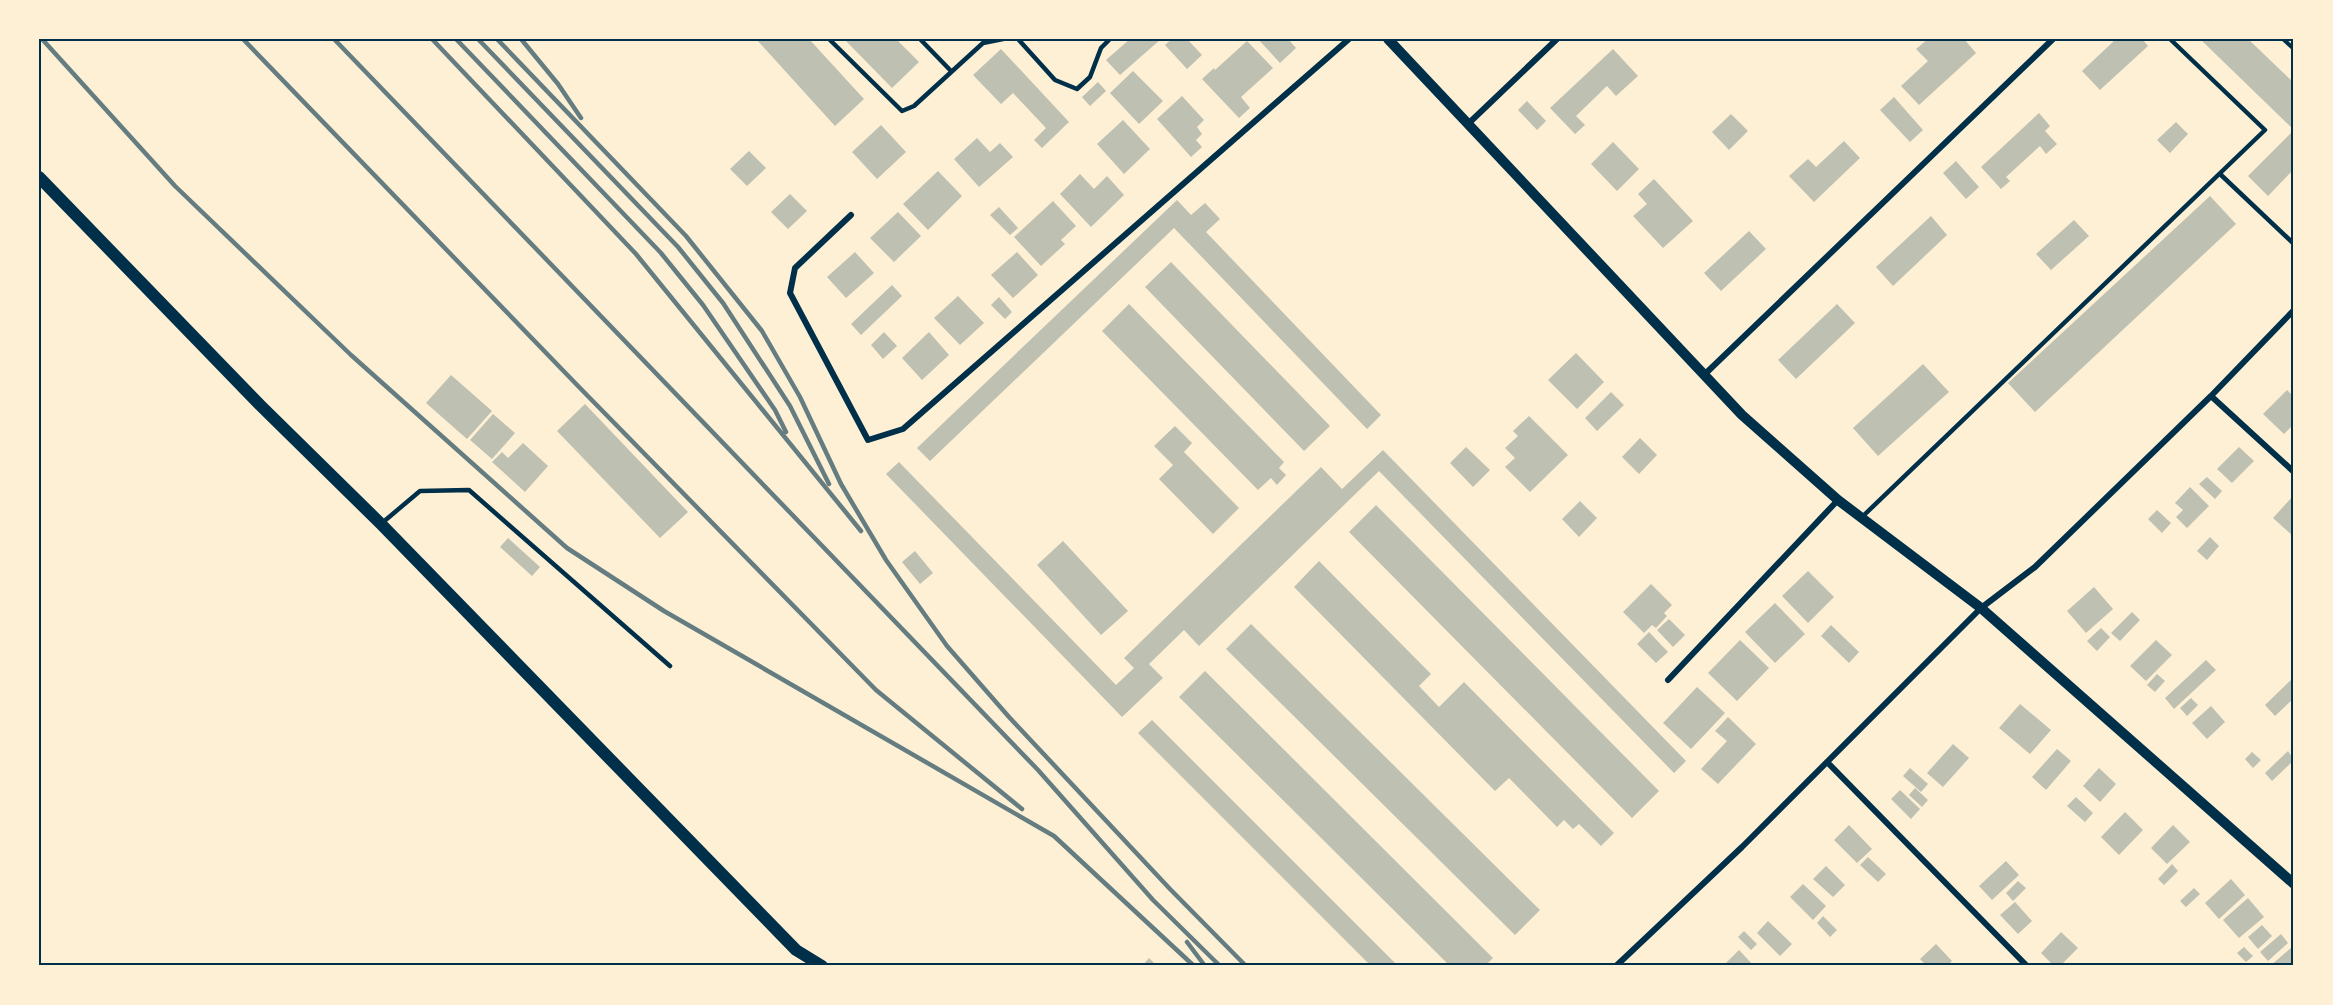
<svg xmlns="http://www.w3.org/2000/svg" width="2333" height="1005" font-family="Roboto,sans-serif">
<rect width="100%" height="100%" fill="#fdf0d5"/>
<!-- building -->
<path fill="#bec0b2" d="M756,39H809L864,99L835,126Z
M844,39H896L919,62L892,88Z
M1130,39H1161L1120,75L1106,60Z
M1172,39H1187L1202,55L1187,69L1165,45Z
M1258,39H1288L1296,48L1280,63Z
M1928,39H1964L1976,53L1919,105L1901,86L1928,61L1916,49Z
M2116,39H2142L2148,46L2100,90L2082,71Z
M2200,39H2248L2294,83V169L2268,196L2248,176L2294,130Z
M1247,41L1273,68L1241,97L1250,108L1239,118L1202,79L1214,68L1215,70Z
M1001,49L1069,122L1042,148L1034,140L1046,128L1013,93L1001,104L973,75Z
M1613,49L1638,76L1616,96L1607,86L1576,116L1585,125L1575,134L1550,108Z
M1133,71L1163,101L1139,124L1110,93Z
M1098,82L1106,91L1090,106L1082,97Z
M1182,96L1204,120L1197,127L1202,134L1196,140L1202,147L1191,157L1157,119Z
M1894,97L1923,130L1910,142L1880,110Z
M1527,101L1546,121L1537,130L1518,110Z
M2039,113L2050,126L2045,131L2057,144L2046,154L2040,146L2006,177L2010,181L2001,189L1981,167Z
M1731,114L1748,131L1729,150L1712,132Z
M1123,120L1150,149L1124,174L1097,144Z
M2176,122L2188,134L2170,153L2157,140Z
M881,125L906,152L877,179L852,152Z
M977,138L990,152L1000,143L1013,157L979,187L954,159Z
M1844,141L1860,158L1814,202L1789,176L1808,159L1816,167Z
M1613,142L1639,169L1617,191L1591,164Z
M749,151L766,168L747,186L730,169Z
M1956,161L1979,187L1966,199L1943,173Z
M938,171L962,196L928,230L903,204Z
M1080,174L1094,189L1107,176L1124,195L1091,227L1060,194Z
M1654,179L1693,221L1663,248L1633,216L1647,204L1638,194Z
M790,194L807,211L788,229L771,212Z
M2210,196L2236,224L2035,412L2008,383Z
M1177,200L1191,215L1205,203L1220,219L1206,232L1381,415L1367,429L1174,228L930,461L917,448Z
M1053,201L1076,226L1061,240L1065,244L1041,266L1014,237Z
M999,207L1018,228L1010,235L990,215Z
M898,212L921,236L894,262L870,238Z
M1931,216L1947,235L1893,286L1876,267Z
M2074,220L2089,236L2051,270L2036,254Z
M1749,231L1766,249L1721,291L1704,273Z
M855,252L874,273L846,298L827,277Z
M1017,252L1038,275L1013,298L991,275Z
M1171,262L1330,426L1304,451L1145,287Z
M892,285L902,296L861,335L851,324Z
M958,296L984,323L960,345L934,318Z
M999,297L1012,312L1005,319L991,305Z
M1129,304L1284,462L1279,468L1286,475L1277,485L1271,478L1258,490L1102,331Z
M1837,304L1855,323L1796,379L1778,360Z
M884,332L897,346L883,359L871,345Z
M929,332L949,355L922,380L902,358Z
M1576,353L1604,382L1577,409L1548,380Z
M1923,364L1949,392L1878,456L1853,428Z
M451,375L492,411L467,439L426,403Z
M2287,390L2294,397V424L2284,434L2263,414Z
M1611,392L1624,405L1597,431L1585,418Z
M585,404L688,512L660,538L557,431Z
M493,414L515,433L492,459L470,440Z
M1529,416L1568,455L1530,492L1505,467L1515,458L1505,448L1518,436L1513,431Z
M1175,426L1192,443L1184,452L1239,508L1213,534L1159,479L1173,465L1154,446Z
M1640,438L1657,455L1639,474L1622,457Z
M523,443L548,466L525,492L492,462L502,452L508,458Z
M1466,447L1490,470L1473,487L1450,463Z
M2239,447L2254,461L2232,483L2217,469Z
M1383,450L1686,761L1674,773L1379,471L1199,646L1184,630L1149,664L1163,678L1122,717L886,474L899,462L1116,685L1134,668L1124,658L1321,467L1342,489Z
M2207,477L2222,491L2215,499L2199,484Z
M2190,487L2209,506L2187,528L2176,517L2183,510L2175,503Z
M2294,495V533L2292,535L2273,518Z
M1580,501L1597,518L1579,537L1562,519Z
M1376,505L1659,791L1632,818L1349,532Z
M2157,510L2171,523L2162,533L2148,519Z
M2210,537L2219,546L2207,560L2197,551Z
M508,538L540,567L532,576L500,547Z
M1063,541L1128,611L1101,635L1037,565Z
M915,551L933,573L920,584L902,562Z
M1319,561L1431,674L1419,686L1439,707L1464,682L1614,833L1601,846L1579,824L1573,829L1564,820L1557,827L1509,778L1495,791L1294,587Z
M1808,571L1834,597L1808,623L1782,596Z
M1651,584L1672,605L1664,613L1667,616L1656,628L1652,625L1644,633L1623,612Z
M2094,587L2113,609L2086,633L2067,611Z
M1775,603L1805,634L1775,663L1745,632Z
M2132,612L2140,620L2120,641L2111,633Z
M1669,619L1685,635L1673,647L1657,630Z
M1251,624L1540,910L1515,935L1226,649Z
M1831,625L1859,652L1849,663L1821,636Z
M2101,628L2110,637L2097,651L2087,641Z
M1649,632L1668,652L1656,663L1637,644Z
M1740,640L1769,668L1737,701L1708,673Z
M2156,640L2172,655L2146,681L2130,666Z
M2206,660L2216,670L2174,709L2165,698Z
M1205,671L1493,958L1485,966H1450L1179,697Z
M2157,674L2165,681L2155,692L2147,685Z
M2294,677V698L2275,716L2265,705Z
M1697,687L1725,713L1691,749L1663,723Z
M2191,698L2198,705L2187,716L2180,708Z
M2020,704L2051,730L2030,754L1999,728Z
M2211,706L2225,722L2207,739L2192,723Z
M1728,717L1756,744L1718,784L1701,769L1727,741L1715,731Z
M1152,720L1398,966H1371L1138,733Z
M1953,744L1969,758L1943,787L1927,773Z
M2057,749L2071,761L2046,790L2032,777Z
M2288,751L2294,760L2272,781L2265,773Z
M2252,752L2261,760L2253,768L2245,759Z
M1910,768L1928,784L1921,792L1903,776Z
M2099,768L2116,784L2100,802L2083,786Z
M1915,788L1928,800L1922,807L1909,795Z
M1900,790L1920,809L1911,819L1891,799Z
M2076,797L2093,813L2085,822L2067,806Z
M2125,812L2143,830L2119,855L2101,837Z
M1849,825L1872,849L1857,863L1834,840Z
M2173,825L2190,842L2167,864L2151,848Z
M1868,857L1886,874L1878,882L1860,865Z
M2006,861L2019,875L1992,900L1979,886Z
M2172,864L2178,871L2164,885L2158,879Z
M1826,866L1845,885L1833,897L1813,879Z
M2231,879L2245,895L2219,919L2205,903Z
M2018,881L2026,888L2013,901L2006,893Z
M1803,884L1826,906L1813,920L1790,897Z
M2194,888L2200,894L2186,907L2180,901Z
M2248,898L2264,917L2239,938L2223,920Z
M2015,902L2032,921L2018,934L2000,915Z
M1823,916L1837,930L1830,937L1817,923Z
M1768,921L1792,944L1780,956L1757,933Z
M2262,925L2272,936L2258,949L2248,937Z
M1744,931L1757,944L1751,950L1738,937Z
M2061,932L2078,948L2060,966H2054L2041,953Z
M2281,934L2288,943L2268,961L2260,952Z
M1936,944L1952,961L1947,966H1927L1920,959Z
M2244,947L2253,956L2246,962L2237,953Z
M2292,947L2294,949V966H2270Z
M1739,950L1754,966H1723Z
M1149,958L1157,966H1142Z"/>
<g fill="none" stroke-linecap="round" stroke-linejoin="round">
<!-- path -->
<path stroke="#003049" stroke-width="4" d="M2283,39L2294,49"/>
<!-- service -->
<path stroke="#003049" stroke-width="4.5" d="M829,39L902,111L914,106L983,43L1003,39
M920,39L951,71
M1018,39L1055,80L1077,89L1090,77L1101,48L1110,39
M2220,174L2294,244
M1862,517L2265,130L2170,39
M382,523L420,491L469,490L670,666"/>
<!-- minor -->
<path stroke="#003049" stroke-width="6" d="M1469,123L1557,39
M851,215L795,268L790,293L868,440L903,429L1349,39
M1704,375L2053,39
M2211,396L2294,472
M1668,680L1838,500
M1827,762L2027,966
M1616,966L1742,847L1981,608L2035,567L2211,396L2294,310"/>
<!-- tertiary -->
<path stroke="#003049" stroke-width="10" d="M1388,39L1742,415L1838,500L1981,608L2294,884"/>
<!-- secondary -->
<path stroke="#003049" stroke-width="12" d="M39,177L260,405L381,524L796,950L822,966"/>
<!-- rail -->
<path stroke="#657d81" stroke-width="4.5" d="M42,39L175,186L351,355L567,548L664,611L1054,836L1194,966
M243,39L579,387L876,690L1022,809
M334,39L1038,770L1153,900L1220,966
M432,39L636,254L861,531
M456,39L661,253L703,305L775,410L786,432
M478,39L678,247L723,303L790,406L829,484
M497,39L686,236L762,331L800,397L841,484L886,560L947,646L1009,717L1170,889L1246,966
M521,39L558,84L581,118
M1187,942L1205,966"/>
</g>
<!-- border -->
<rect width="2333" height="1005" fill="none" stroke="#fdf0d5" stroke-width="81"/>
<rect x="40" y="40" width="2252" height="924" fill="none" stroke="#003049" stroke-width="2"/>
</svg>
